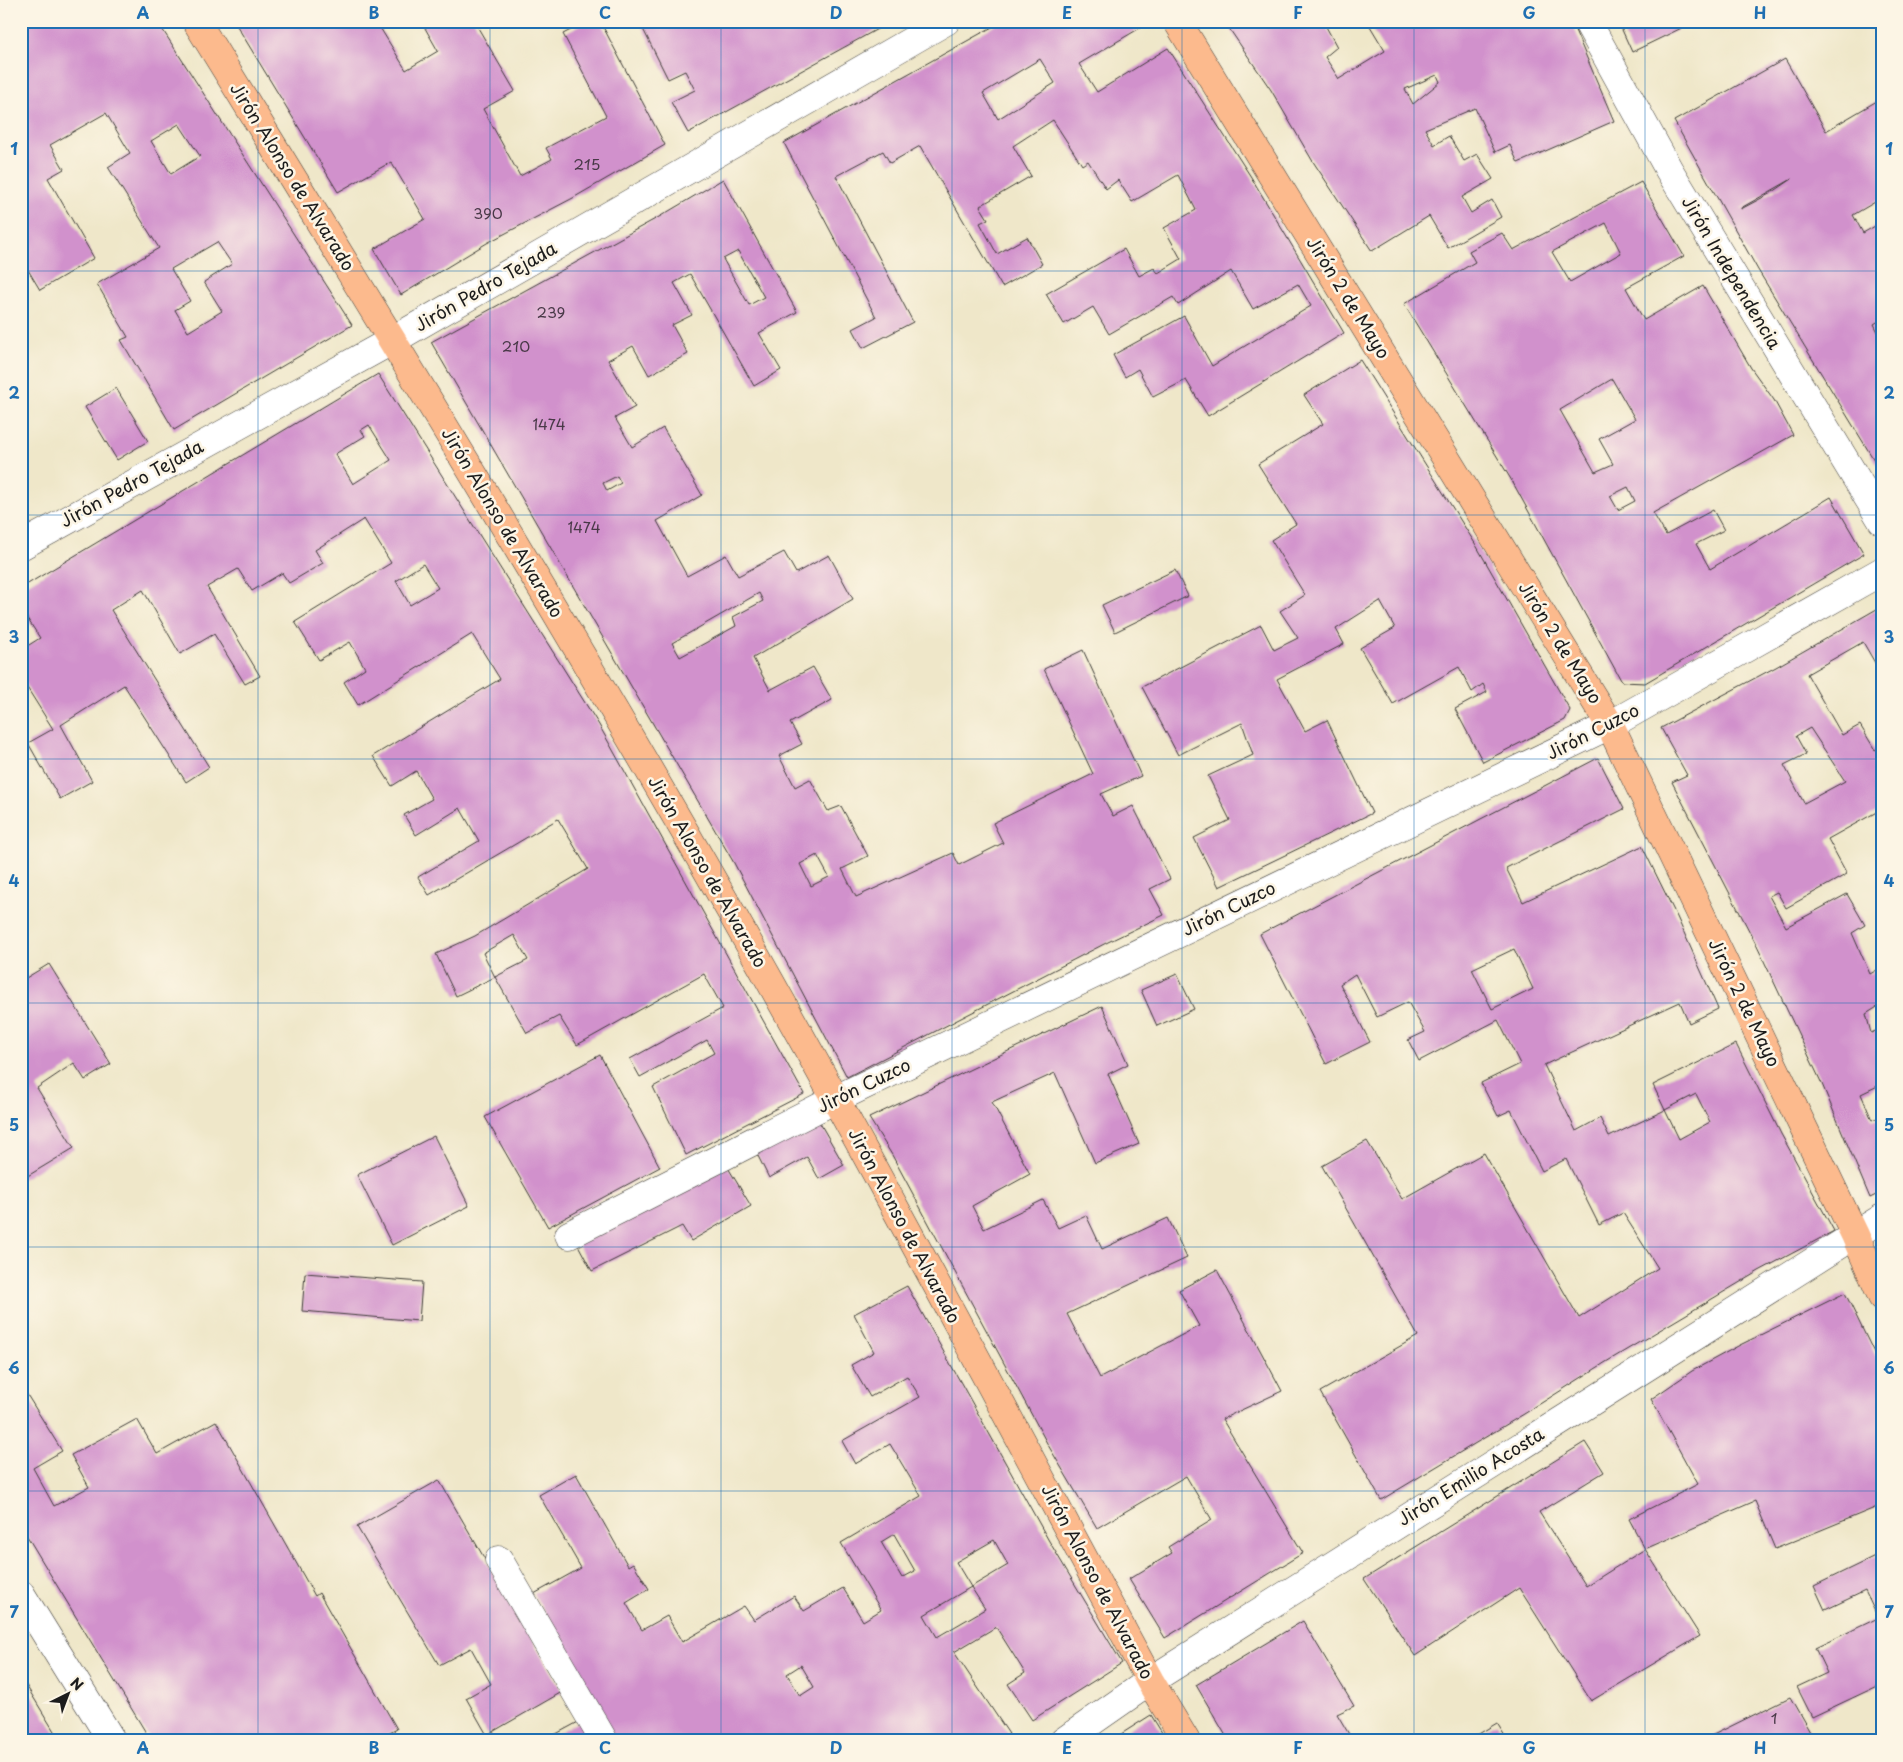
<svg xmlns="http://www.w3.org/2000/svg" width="1903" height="1762" font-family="'Playpen Sans',sans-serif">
<rect width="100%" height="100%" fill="#fcf5e5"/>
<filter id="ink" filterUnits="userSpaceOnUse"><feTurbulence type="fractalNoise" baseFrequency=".02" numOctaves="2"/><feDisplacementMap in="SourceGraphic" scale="10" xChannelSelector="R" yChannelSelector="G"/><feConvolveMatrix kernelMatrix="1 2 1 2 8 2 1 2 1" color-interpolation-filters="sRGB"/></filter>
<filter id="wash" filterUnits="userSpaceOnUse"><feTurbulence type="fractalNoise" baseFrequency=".0096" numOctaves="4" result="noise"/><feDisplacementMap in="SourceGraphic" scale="20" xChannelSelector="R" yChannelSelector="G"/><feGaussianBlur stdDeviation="1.12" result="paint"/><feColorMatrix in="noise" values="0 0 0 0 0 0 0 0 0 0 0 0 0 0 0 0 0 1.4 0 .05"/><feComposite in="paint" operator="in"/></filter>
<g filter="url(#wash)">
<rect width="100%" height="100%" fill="#efe7c9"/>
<g id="blocks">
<!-- building -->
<path fill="#d191cc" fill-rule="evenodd" d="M21,21H157L352,325L174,430L121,340L128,337L97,284L159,248L108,167L130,153L106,113L50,145L64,169L48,178L94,258L40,290L21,258ZM179,124L200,156L171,174L151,141ZM217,242L232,264L204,282L222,311L188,332L175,310L190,301L171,269Z
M234,21H376L406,70L438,51L421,21H474L515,91L483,109L520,176L552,159L546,148L606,116L563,34L588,21H600L665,145L573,198L487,243L401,295L374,249L425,219L391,162L338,192Z
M643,21H892L688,133L671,102L695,90L685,71L668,79L640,23Z
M1003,21H1152L1079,64L1097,92L1168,48L1251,177L1344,333L1208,416L1186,380L1153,397L1138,369L1125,377L1113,355L1184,316L1212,366L1311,306L1298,284L1253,309L1231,271L1178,305L1173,297L1109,334L1093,307L1064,324L1046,294L1124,249L1139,276L1154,268L1158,273L1181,259L1164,228L1196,210L1178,175L1132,202L1118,180L1106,189L1088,161L1082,165L1053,120L1013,146L1031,176L980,206L988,219L980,223L997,254L1027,237L1042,264L1002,287L920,146L890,163L883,151L836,176L913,322L863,348L853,329L876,317L784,143ZM1040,59L1055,83L998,119L983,93Z
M1224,21H1323L1337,47L1325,57L1339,79L1385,51L1367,21H1571L1614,121L1518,163L1510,145L1495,152L1475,108L1425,129L1434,145L1449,136L1464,161L1477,154L1493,179L1462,197L1471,213L1492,200L1501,217L1448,248L1429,216L1372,251L1312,160L1271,90ZM1437,75L1440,82L1413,104L1405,89Z
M1618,21H1696L1632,52Z
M1785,59L1826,131L1882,98V198L1853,215L1863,233L1882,222V319L1874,324L1880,336L1882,335V473L1758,270L1674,121ZM1792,179L1773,192L1741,209V208Z
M723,179L797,312L759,333L781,370L754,386L690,274L674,283L692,315L672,325L688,354L649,375L633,346L608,360L635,407L615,418L632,447L663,428L702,495L657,521L687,576L726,555L738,576L784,552L796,573L829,555L853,599L753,658L770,690L813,667L832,700L790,723L802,744L779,756L795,787L810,779L828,811L841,806L868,856L842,869L856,897L953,853L959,865L1003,843L993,823L1093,774L1044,669L1083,650L1141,776L1101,794L1113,816L1133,806L1170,879L1150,889L1164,915L1108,942L847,1077L734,863L431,342L659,217ZM738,251L764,297L749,305L723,259ZM617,476L621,483L607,491L603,483ZM759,593L763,601L733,617L736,626L680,657L672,643ZM817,855L829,877L811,886L800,864Z
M1641,182L1684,256L1626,288L1644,320L1703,286L1751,368L1774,400L1793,435L1653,513L1666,535L1713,510L1724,530L1696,544L1710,569L1831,497L1864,554L1645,683L1622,682L1512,481L1404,304L1475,262L1469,251L1502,233L1513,250ZM1606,223L1621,253L1570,282L1552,252ZM1612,379L1635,419L1599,439L1613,464L1595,472L1560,410ZM1628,487L1635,501L1618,510L1610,496Z
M1360,360L1476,545L1570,710L1565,720L1483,762L1455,709L1487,692L1483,684L1472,692L1459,667L1393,704L1360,648L1395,628L1380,601L1336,629L1344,644L1277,679L1305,731L1327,720L1372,813L1219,887L1194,838L1230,820L1208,776L1253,755L1242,723L1178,755L1142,687L1261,625L1274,650L1298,638L1280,611L1305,595L1271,540L1296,524L1258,464L1323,424L1304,395Z
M378,374L599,725L804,1094L686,1155L653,1087L714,1053L707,1040L640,1077L630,1059L723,1008L704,974L577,1045L559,1016L527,1033L495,977L456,996L436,954L475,936L588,869L558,819L429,895L418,877L479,841L460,808L416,835L404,815L432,799L416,771L392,786L373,756L500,679L472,634L358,705L344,682L365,668L350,642L319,660L295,622L391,563L364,519L315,550L323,563L289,583L282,573L252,591L238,569L207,587L260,676L245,684L214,634L180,654L143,590L111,610L209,767L186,782L124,685L61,725L92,781L60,799L28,743L53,729L21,678V650L40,638L23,612L21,613V588ZM369,425L391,460L353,484L335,454L365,436L361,430ZM423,564L438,588L410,605L396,581ZM514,935L528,960L495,977L483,953Z
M116,388L148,441L117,460L85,407Z
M1175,570L1188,596L1115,632L1102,605Z
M1882,606V675L1863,642L1807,674L1842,735L1860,725L1875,750L1882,746V809L1828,839L1847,874L1786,908L1777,892L1769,896L1786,927L1847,894L1865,925L1852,933L1870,974L1882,967V1004L1866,1014L1871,1033L1882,1028V1084L1861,1094L1872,1120L1882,1116V1192L1870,1198L1822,1084L1755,942L1672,782L1687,775L1661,728L1776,667ZM1810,728L1845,781L1804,803L1784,765L1806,754L1796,736Z
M1598,758L1624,809L1506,868L1523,902L1642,846L1677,917L1718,1009L1689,1023L1680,1002L1544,1065L1576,1131L1600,1118L1609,1137L1665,1110L1679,1139L1710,1122L1696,1094L1665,1110L1653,1085L1736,1044L1781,1134L1834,1231L1759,1271L1606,1362L1524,1414L1381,1500L1320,1392L1418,1336L1322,1166L1367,1141L1402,1199L1484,1153L1579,1318L1658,1268L1623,1213L1599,1225L1566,1159L1542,1171L1511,1110L1498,1116L1481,1083L1520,1064L1498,1020L1419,1061L1408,1040L1425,1032L1408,1002L1377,1017L1355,974L1340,984L1370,1042L1326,1064L1260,934ZM1514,949L1533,989L1492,1009L1472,969Z
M49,964L111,1064L85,1080L74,1063L37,1088L74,1148L21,1180V981Z
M1177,974L1194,1009L1157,1026L1141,990Z
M1102,1006L1128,1064L1108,1074L1139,1144L1095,1163L1055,1073L992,1102L1030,1174L972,1206L984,1229L1043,1200L1058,1228L1086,1215L1102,1249L1168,1218L1187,1258L1067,1314L1100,1378L1199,1326L1179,1290L1217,1270L1282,1391L1222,1419L1303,1553L1165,1638L1129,1579L1172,1553L1168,1547L1212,1520L1186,1476L1097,1528L1048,1445L892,1155L869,1118Z
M600,1055L660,1167L548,1227L485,1117Z
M817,1118L844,1165L819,1179L807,1157L769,1178L756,1152Z
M434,1136L469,1206L392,1245L357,1175Z
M727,1166L751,1206L691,1241L682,1226L592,1271L578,1245Z
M305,1273L422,1282L419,1321L302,1311Z
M907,1286L1049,1541L1122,1663L1032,1720L1008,1684L1025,1673L996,1627L954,1652L1009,1734L998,1741H616L534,1594L581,1568L539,1495L576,1474L628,1566L633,1563L649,1589L626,1603L642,1630L667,1616L682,1642L744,1606L754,1620L794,1596L804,1611L843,1588L863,1621L881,1610L841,1543L921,1496L890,1444L855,1464L842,1441L920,1397L907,1376L870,1397L851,1365L874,1352L854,1314ZM894,1534L915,1571L902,1578L881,1542ZM994,1540L1008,1565L971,1587L985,1609L937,1637L924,1615L971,1587L956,1562ZM801,1665L814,1687L800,1696L787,1674Z
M1845,1293L1882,1369V1505L1775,1549L1755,1501L1645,1549L1700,1636L1591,1701L1519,1588L1415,1656L1364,1579L1585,1442L1604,1472L1539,1512L1586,1586L1645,1549L1629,1519L1698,1484L1651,1399L1692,1371L1740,1345Z
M21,1385L62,1451L33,1468L54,1506L89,1487L71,1455L137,1419L157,1454L216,1421L315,1596L319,1593L397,1729L375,1741H151L21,1526Z
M439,1480L562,1692L487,1735L466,1698L491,1684L471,1648L439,1665L357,1527Z
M1882,1553V1684L1812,1717L1797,1687L1827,1673L1815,1648L1878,1618L1865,1591L1825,1610L1814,1586Z
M1303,1621L1354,1706L1337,1714L1353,1741H1229L1196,1685Z
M21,1677L60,1741H21Z
M1790,1697L1815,1741H1701Z
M1151,1715L1167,1741H1110Z
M582,1720L593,1741H543Z
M1497,1723L1508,1741H1467Z"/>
</g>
</g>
<g filter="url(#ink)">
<use href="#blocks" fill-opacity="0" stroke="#3c3a36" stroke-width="1"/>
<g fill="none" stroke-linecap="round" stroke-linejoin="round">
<defs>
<path id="minor" d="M1587,21L1669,170L1882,521
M21,546L393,340L946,21
M569,1235L836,1099L1610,725L1882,571
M499,1560L604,1741
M21,1594L112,1741
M1064,1741L1150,1681L1882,1218"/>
<path id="major" d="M196,21C378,316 559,611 731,912C875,1166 1011,1424 1150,1681L1186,1741
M1177,21L1610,725L1855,1235L1882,1297"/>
</defs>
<!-- minor casing -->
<use href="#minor" stroke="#3c3a36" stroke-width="29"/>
<!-- major casing -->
<use href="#major" stroke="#3c3a36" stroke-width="29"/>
<!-- minor -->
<use href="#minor" stroke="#fff" stroke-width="28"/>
<!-- major -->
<use href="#major" stroke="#fcba8d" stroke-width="28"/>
</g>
</g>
<!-- grid -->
<path fill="none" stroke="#1f6fb2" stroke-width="1" stroke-opacity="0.55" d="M258,21V1741M490,21V1741M721,21V1741M952,21V1741M1182,21V1741M1414,21V1741M1645,21V1741M21,271H1882M21,515H1882M21,759H1882M21,1003H1882M21,1247H1882M21,1491H1882"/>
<g text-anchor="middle" stroke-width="5" stroke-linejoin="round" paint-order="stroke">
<!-- number labels -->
<g font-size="15" fill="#493948">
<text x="587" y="170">215</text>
<text x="488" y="219">390</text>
<text x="551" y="318">239</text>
<text x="516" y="352">210</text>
<text x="549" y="430">1474</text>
<text x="584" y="533">1474</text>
<text x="1774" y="1724">1</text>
</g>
<!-- street labels -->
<g font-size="18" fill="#1c1c1c" stroke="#fcf5e5">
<text transform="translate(292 177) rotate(58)" y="6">Jirón Alonso de Alvarado</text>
<text transform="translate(1731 273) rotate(59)" y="6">Jirón Independencia</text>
<text transform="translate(486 287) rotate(-30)" y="6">Jirón Pedro Tejada</text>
<text transform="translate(1348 298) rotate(58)" y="6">Jirón 2 de Mayo</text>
<text transform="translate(132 484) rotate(-29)" y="6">Jirón Pedro Tejada</text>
<text transform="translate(502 523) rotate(59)" y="6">Jirón Alonso de Alvarado</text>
<text transform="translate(1560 643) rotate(58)" y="6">Jirón 2 de Mayo</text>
<text transform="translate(1593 732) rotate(-27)" y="6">Jirón Cuzco</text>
<text transform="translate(707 872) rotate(60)" y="6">Jirón Alonso de Alvarado</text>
<text transform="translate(1229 909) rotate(-26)" y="6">Jirón Cuzco</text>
<text transform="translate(1744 1003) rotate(64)" y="6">Jirón 2 de Mayo</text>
<text transform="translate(864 1086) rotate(-26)" y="6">Jirón Cuzco</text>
<text transform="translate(904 1226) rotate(62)" y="6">Jirón Alonso de Alvarado</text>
<text transform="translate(1471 1477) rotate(-32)" y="6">Jirón Emilio Acosta</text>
<text transform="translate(1097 1582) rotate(62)" y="6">Jirón Alonso de Alvarado</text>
</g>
</g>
<!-- margin -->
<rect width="1903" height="1762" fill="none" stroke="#fcf5e5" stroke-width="55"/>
<!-- north arrow -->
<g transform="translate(68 1694) rotate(42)" stroke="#fcf5e5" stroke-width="4" paint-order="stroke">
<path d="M0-4L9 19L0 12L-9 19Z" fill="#1c1c1c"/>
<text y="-8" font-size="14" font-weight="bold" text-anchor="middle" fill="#1c1c1c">N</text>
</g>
<rect x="28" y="28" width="1848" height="1706" fill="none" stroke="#1f6fb2" stroke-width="2"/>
<g font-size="16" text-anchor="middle" font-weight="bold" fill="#1f6fb2">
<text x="143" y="19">A</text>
<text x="374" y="19">B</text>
<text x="605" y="19">C</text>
<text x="836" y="19">D</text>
<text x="1067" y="19">E</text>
<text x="1298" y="19">F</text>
<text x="1529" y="19">G</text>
<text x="1760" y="19">H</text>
<text x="14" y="155">1</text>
<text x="1889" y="155">1</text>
<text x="14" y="399">2</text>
<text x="1889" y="399">2</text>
<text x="14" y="643">3</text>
<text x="1889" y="643">3</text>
<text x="14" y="887">4</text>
<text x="1889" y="887">4</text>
<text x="14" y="1131">5</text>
<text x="1889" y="1131">5</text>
<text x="14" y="1374">6</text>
<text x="1889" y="1374">6</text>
<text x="14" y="1618">7</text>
<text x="1889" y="1618">7</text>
<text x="143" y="1754">A</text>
<text x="374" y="1754">B</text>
<text x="605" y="1754">C</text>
<text x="836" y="1754">D</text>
<text x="1067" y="1754">E</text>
<text x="1298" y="1754">F</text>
<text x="1529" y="1754">G</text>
<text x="1760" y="1754">H</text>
</g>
</svg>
